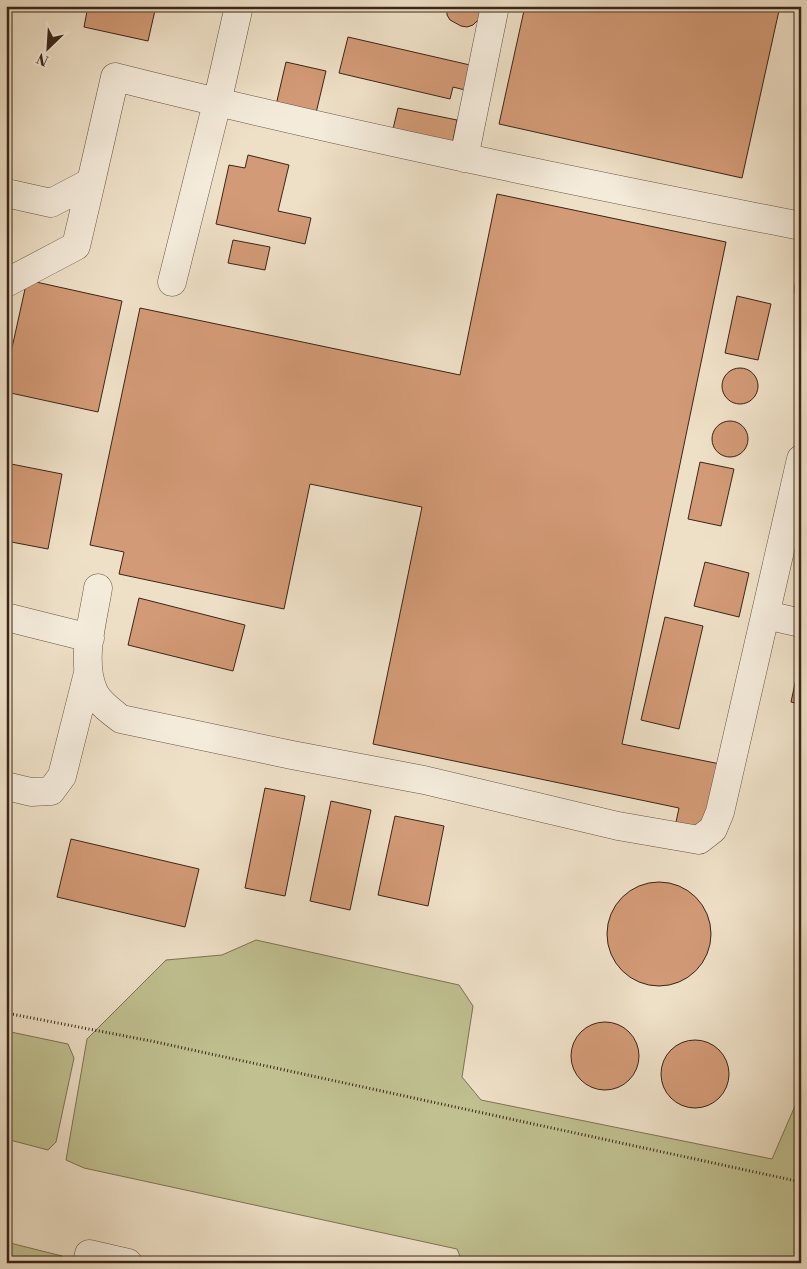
<svg xmlns="http://www.w3.org/2000/svg" width="807" height="1269" font-family="'Libre Bodoni',serif">
<rect width="100%" height="100%" fill="#eee0c7"/>
<filter id="stains"><feTurbulence type="fractalNoise" baseFrequency=".004" numOctaves="4"/><feColorMatrix values="0 0 0 0 .2 0 0 0 0 .09 0 0 0 0 .02 0 0 0 .5 -.17"/></filter>
<radialGradient id="worn" r=".72"><stop offset=".6" stop-color="#630" stop-opacity="0"/><stop offset="1" stop-color="#630" stop-opacity=".3"/></radialGradient>
<!-- green -->
<path fill="#c0c090" stroke="#7d7254" d="M256,940L459,985L473,1006L462,1077L481,1100L772,1159L801,1092V1263H463L457,1249L84,1168L66,1160L87,1039L166,960L222,955Z
M6,1031L68,1044L74,1058L56,1142L48,1150L6,1139Z
M6,1242L62,1256L65,1263H6Z"/>
<!-- building -->
<path fill="#d29a76" stroke="#3a2517" d="M88,6H156L148,41L84,27Z
M447,6H483L481,17L473,25L467,27L461,26L450,20L447,15Z
M525,6H780L742,178L499,124Z
M348,37L470,65L465,90L453,87L450,99L339,73Z
M286,62L326,71L316,113L276,105Z
M398,108L457,120L452,145L392,133Z
M248,155L289,165L278,211L311,218L305,244L216,224L229,165L245,168Z
M497,194L726,242L622,744L720,764L706,834L675,827L679,808L373,744L422,507L310,484L284,609L119,574L124,552L90,545L140,308L460,375Z
M233,240L270,247L265,270L228,263Z
M800,275H801V302L795,293V286L796,280Z
M27,280L122,301L98,412L6,392V375Z
M737,296L771,304L758,360L725,353Z
M722 386a18 18 0 1 1 36 0a18 18 0 1 1-36 0Z
M712 439a18 18 0 1 1 36 0a18 18 0 1 1-36 0Z
M700,462L734,469L721,526L688,519Z
M6,463L62,474L48,549L6,541Z
M705,562L749,573L739,617L694,606Z
M139,598L245,625L233,671L128,645Z
M665,617L703,626L679,729L641,720Z
M799,665H801V704L791,702Z
M265,788L305,796L285,896L245,888Z
M331,801L371,810L350,910L310,901Z
M395,816L444,826L428,906L378,895Z
M71,839L199,869L185,927L57,897Z
M607 934a52 52 0 1 1 104 0a52 52 0 1 1-104 0Z
M571 1056a34 34 0 1 1 68 0a34 34 0 1 1-68 0Z
M661 1074a34 34 0 1 1 68 0a34 34 0 1 1-68 0Z"/>
<g fill="none" stroke-linecap="round" stroke-linejoin="round">
<defs>
<path id="minor" d="M464,158L495,6
M6,193L51,203L91,182L115,77C342,134 571,181 801,226
M172,282L217,103L239,6
M6,283L76,246L91,182
M98,588C93,620 80,662 94,692C99,703 112,712 121,719L292,755L424,780L618,826L699,840L713,829L720,812L801,459
M766,615L801,623
M6,617L90,638
M6,786L31,792L51,791L62,776L88,673
M87,1263L89,1254L128,1263"/>
</defs>
<!-- minor casing -->
<use href="#minor" stroke="#675443" stroke-width="29"/>
<!-- path -->
<path stroke="#3a2517" stroke-width="3" stroke-dasharray="1 2.5" stroke-linecap="butt" d="M6,1013L151,1041L801,1182"/>
<!-- minor -->
<use href="#minor" stroke="#f4ebdb" stroke-width="28"/>
</g>
<!-- margin -->
<rect width="807" height="1269" fill="none" stroke="#eee0c7" stroke-width="25"/>
<rect x="8" y="8" width="792" height="1254" fill="none" stroke="#3a2517" stroke-width="2.5"/>
<rect x="12" y="12" width="782" height="1244" fill="none" stroke="#3a2517"/>
<!-- north arrow -->
<g transform="translate(48 48) rotate(205)" stroke="#f4ebdb" stroke-width="4" paint-order="stroke">
<path d="M0-4L9 19L0 12L-9 19Z" fill="#3a2517"/>
<text y="-8" font-size="14" font-weight="bold" text-anchor="middle" fill="#3a2517">N</text>
</g>
<rect width="100%" height="100%" filter="url(#stains)"/>
<rect width="100%" height="100%" fill="url(#worn)"/>
</svg>
